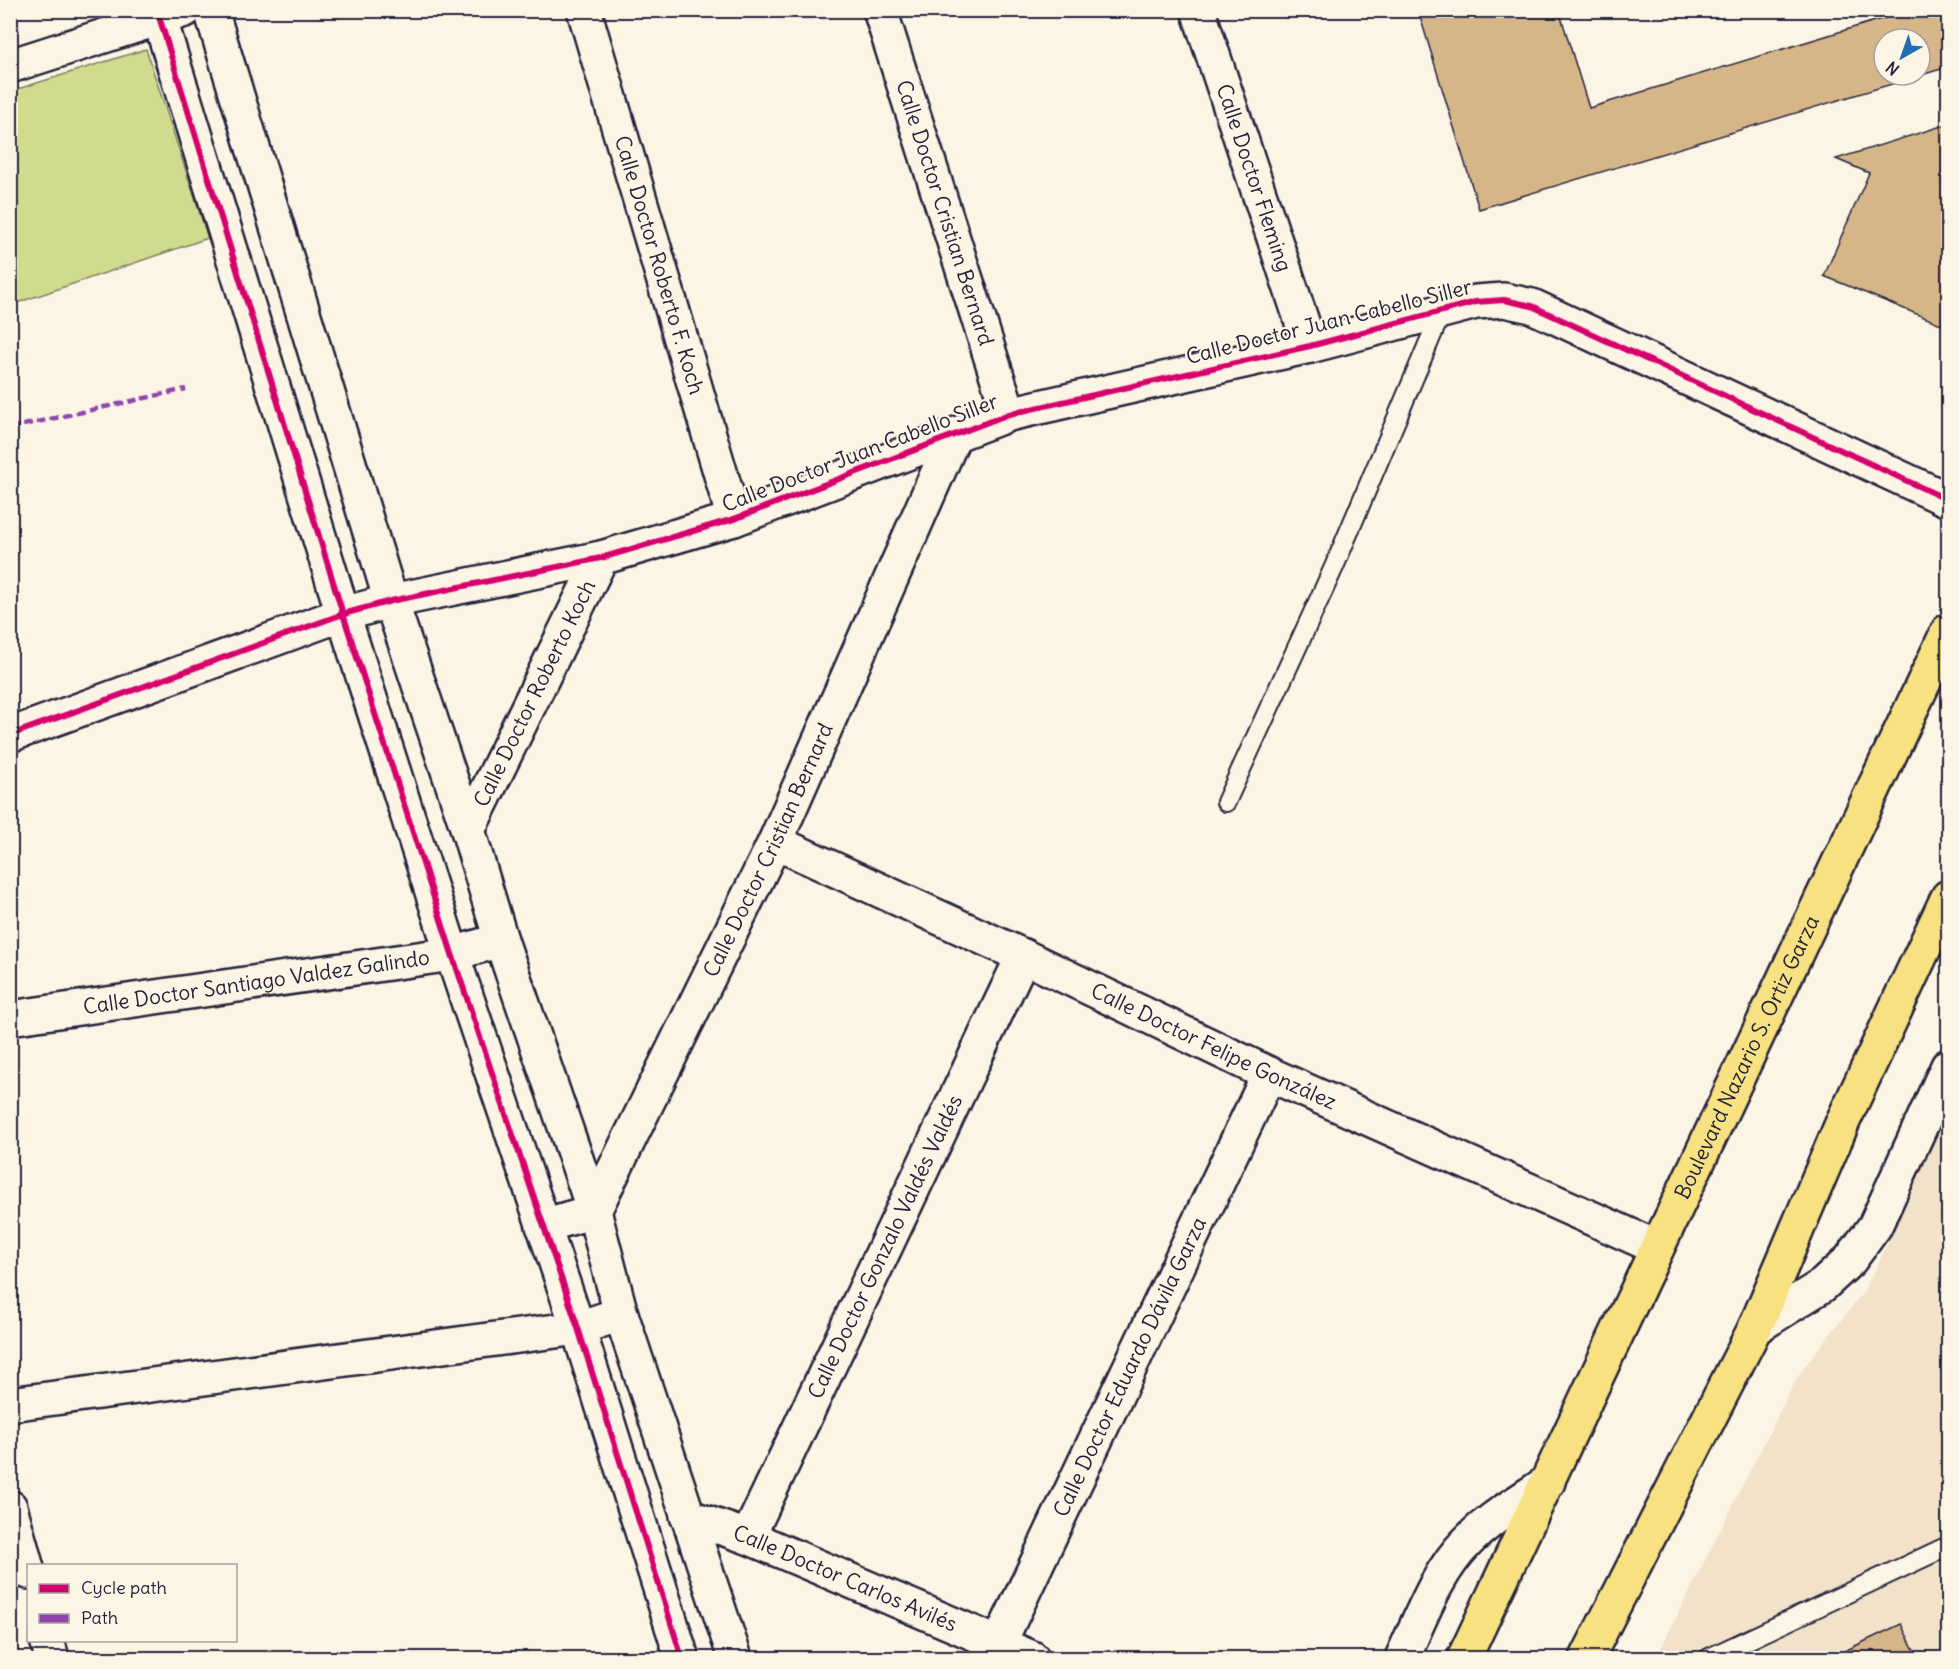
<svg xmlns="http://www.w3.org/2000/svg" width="1959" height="1669" font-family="Delius,sans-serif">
<rect width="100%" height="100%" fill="#fcf5e5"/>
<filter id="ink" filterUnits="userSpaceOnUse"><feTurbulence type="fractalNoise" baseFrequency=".0167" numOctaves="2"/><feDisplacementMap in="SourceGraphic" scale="12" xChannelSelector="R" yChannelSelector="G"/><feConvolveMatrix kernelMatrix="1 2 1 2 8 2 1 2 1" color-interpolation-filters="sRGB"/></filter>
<g filter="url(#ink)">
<!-- built -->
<path fill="#f1e2c9" d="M1948,1109V1658H1656L1789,1393L1804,1367L1862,1294L1878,1264Z"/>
<!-- green -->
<path fill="#d0db8e" stroke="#797e64" stroke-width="1.5" d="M146,49L208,238L11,305V91Z"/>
<!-- building -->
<path fill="#d6b689" stroke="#22223b" stroke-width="1.5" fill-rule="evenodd" d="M1418,10H1559L1589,108L1911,10H1948V67L1479,209ZM1884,39H1920V75H1884Z
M1948,124V327L1824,276L1869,173L1836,159Z
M1901,1624L1918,1658H1830Z"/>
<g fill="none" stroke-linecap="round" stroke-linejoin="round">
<defs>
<path id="service" d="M1226,802L1334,567L1442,311
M1709,1658L1948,1546"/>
<g id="minor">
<path id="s1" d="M584,10L734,519"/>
<path id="s2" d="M880,10L1009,414"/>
<path id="s3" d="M1198,10L1310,346"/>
<path d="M10,66L185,10"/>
<path d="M10,735L343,614L391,601L601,558L734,519L1009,414L1310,346L1476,302L1504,300L1532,306L1948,500"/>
<path id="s4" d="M468,830L601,558"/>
<path id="s5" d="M775,842L1023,956L1269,1074L1656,1247"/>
<path id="s6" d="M10,1018L452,954L501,940"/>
<path id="s7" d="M543,1226L594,1211L775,842L954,436"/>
<path d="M10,1404L578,1328L621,1314"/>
<path d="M10,1507L28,1572"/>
<path id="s8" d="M687,1516L748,1537L1032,1658"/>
<path id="s9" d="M748,1537L1023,956"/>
<path d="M47,1640L52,1658"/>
<path id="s10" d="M992,1658L1269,1074"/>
<path d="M1402,1658C1420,1620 1436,1573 1467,1542C1490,1518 1520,1501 1548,1482"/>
</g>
<path id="tertiary" d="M157,10L343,614L452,954L578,1328L682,1658
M211,10L391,601L468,830L501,940L594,1211L621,1314L735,1658
M1755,1328L1823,1285L1850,1260L1875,1226L1948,1066"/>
<g id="trunk">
<path id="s11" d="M1464,1658L1948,631"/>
<path d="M1587,1658L1755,1328L1844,1119L1948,897"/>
</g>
</defs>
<!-- service casing -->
<use href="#service" stroke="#22223b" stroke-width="22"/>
<!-- minor casing -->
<use href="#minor" stroke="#22223b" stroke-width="38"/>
<!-- tertiary casing -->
<use href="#tertiary" stroke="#22223b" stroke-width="38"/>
<!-- trunk casing -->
<use href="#trunk" stroke="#22223b" stroke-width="38"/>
<!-- service -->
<use href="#service" stroke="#fcf5e5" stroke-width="18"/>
<!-- minor -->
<use href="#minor" stroke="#fcf5e5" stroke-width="33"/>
<!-- tertiary -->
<use href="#tertiary" stroke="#fcf5e5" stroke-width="33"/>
<!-- trunk -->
<use href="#trunk" stroke="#f8e181" stroke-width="33"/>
<!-- quiet -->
<path stroke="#8e44ad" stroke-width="4.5" stroke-dasharray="9 4.5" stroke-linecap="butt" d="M10,428L186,389"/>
<defs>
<path id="cycleway" d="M157,10L343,614L452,954L578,1328L682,1658
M10,735L343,614L391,601L601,558L734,519L1009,414L1310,346L1476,302L1504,300L1532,306L1948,500"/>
</defs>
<!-- cycleway casing -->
<use href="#cycleway" stroke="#fcf5e5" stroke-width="10"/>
<!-- cycleway -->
<use href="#cycleway" stroke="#d6006c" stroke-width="6"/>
</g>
</g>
<g text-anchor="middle" stroke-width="4.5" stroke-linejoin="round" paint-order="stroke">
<!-- street labels -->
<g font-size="21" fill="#22223b" stroke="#fcf5e5">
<text dy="7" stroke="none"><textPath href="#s3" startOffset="177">Calle Doctor Fleming</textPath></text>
<text dy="7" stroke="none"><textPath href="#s2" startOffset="213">Calle Doctor Cristian Bernard</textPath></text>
<text dy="7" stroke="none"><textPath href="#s1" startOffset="266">Calle Doctor Roberto F. Koch</textPath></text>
<text transform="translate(1329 322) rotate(-14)" y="7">Calle Doctor Juan Cabello Siller</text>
<text transform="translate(860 453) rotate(-21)" y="7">Calle Doctor Juan Cabello Siller</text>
<text dy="7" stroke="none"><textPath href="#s4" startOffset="152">Calle Doctor Roberto Koch</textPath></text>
<text dy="7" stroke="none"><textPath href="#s7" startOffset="454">Calle Doctor Cristian Bernard</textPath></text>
<text dy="7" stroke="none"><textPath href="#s6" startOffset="249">Calle Doctor Santiago Valdez Galindo</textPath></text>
<text dy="7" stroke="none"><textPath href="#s5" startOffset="484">Calle Doctor Felipe González</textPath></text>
<text dy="7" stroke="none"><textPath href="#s11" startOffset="664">Boulevard Nazario S. Ortiz Garza</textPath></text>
<text dy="7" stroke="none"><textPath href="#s9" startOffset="321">Calle Doctor Gonzalo Valdés Valdés</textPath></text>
<text dy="7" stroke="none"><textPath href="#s10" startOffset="322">Calle Doctor Eduardo Dávila Garza</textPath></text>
<text dy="7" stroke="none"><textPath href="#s8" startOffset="170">Calle Doctor Carlos Avilés</textPath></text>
</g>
</g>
<!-- margin -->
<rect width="1959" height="1669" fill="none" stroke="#fcf5e5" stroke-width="36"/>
<rect x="18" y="18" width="1923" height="1633" fill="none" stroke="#22223b" stroke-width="2" filter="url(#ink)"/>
<!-- legend -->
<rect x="27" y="1564" width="210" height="78" fill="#fcf5e5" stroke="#a5a1a1" stroke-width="1.5"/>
<rect x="39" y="1584" width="30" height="9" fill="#d6006c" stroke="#a5a1a1" stroke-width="1.5"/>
<text x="81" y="1594" font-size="18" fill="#22223b">Cycle path</text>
<rect x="39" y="1614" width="30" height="9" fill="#8e44ad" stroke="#a5a1a1" stroke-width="1.5"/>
<text x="81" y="1624" font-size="18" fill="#22223b">Path</text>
<!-- north arrow -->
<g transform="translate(1902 57) rotate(220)"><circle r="28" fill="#fcf5e5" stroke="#a5a1a1" stroke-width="1.5"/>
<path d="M0-4.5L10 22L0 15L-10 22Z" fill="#1f6fb2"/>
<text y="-9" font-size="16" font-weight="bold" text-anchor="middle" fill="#22223b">N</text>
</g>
</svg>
